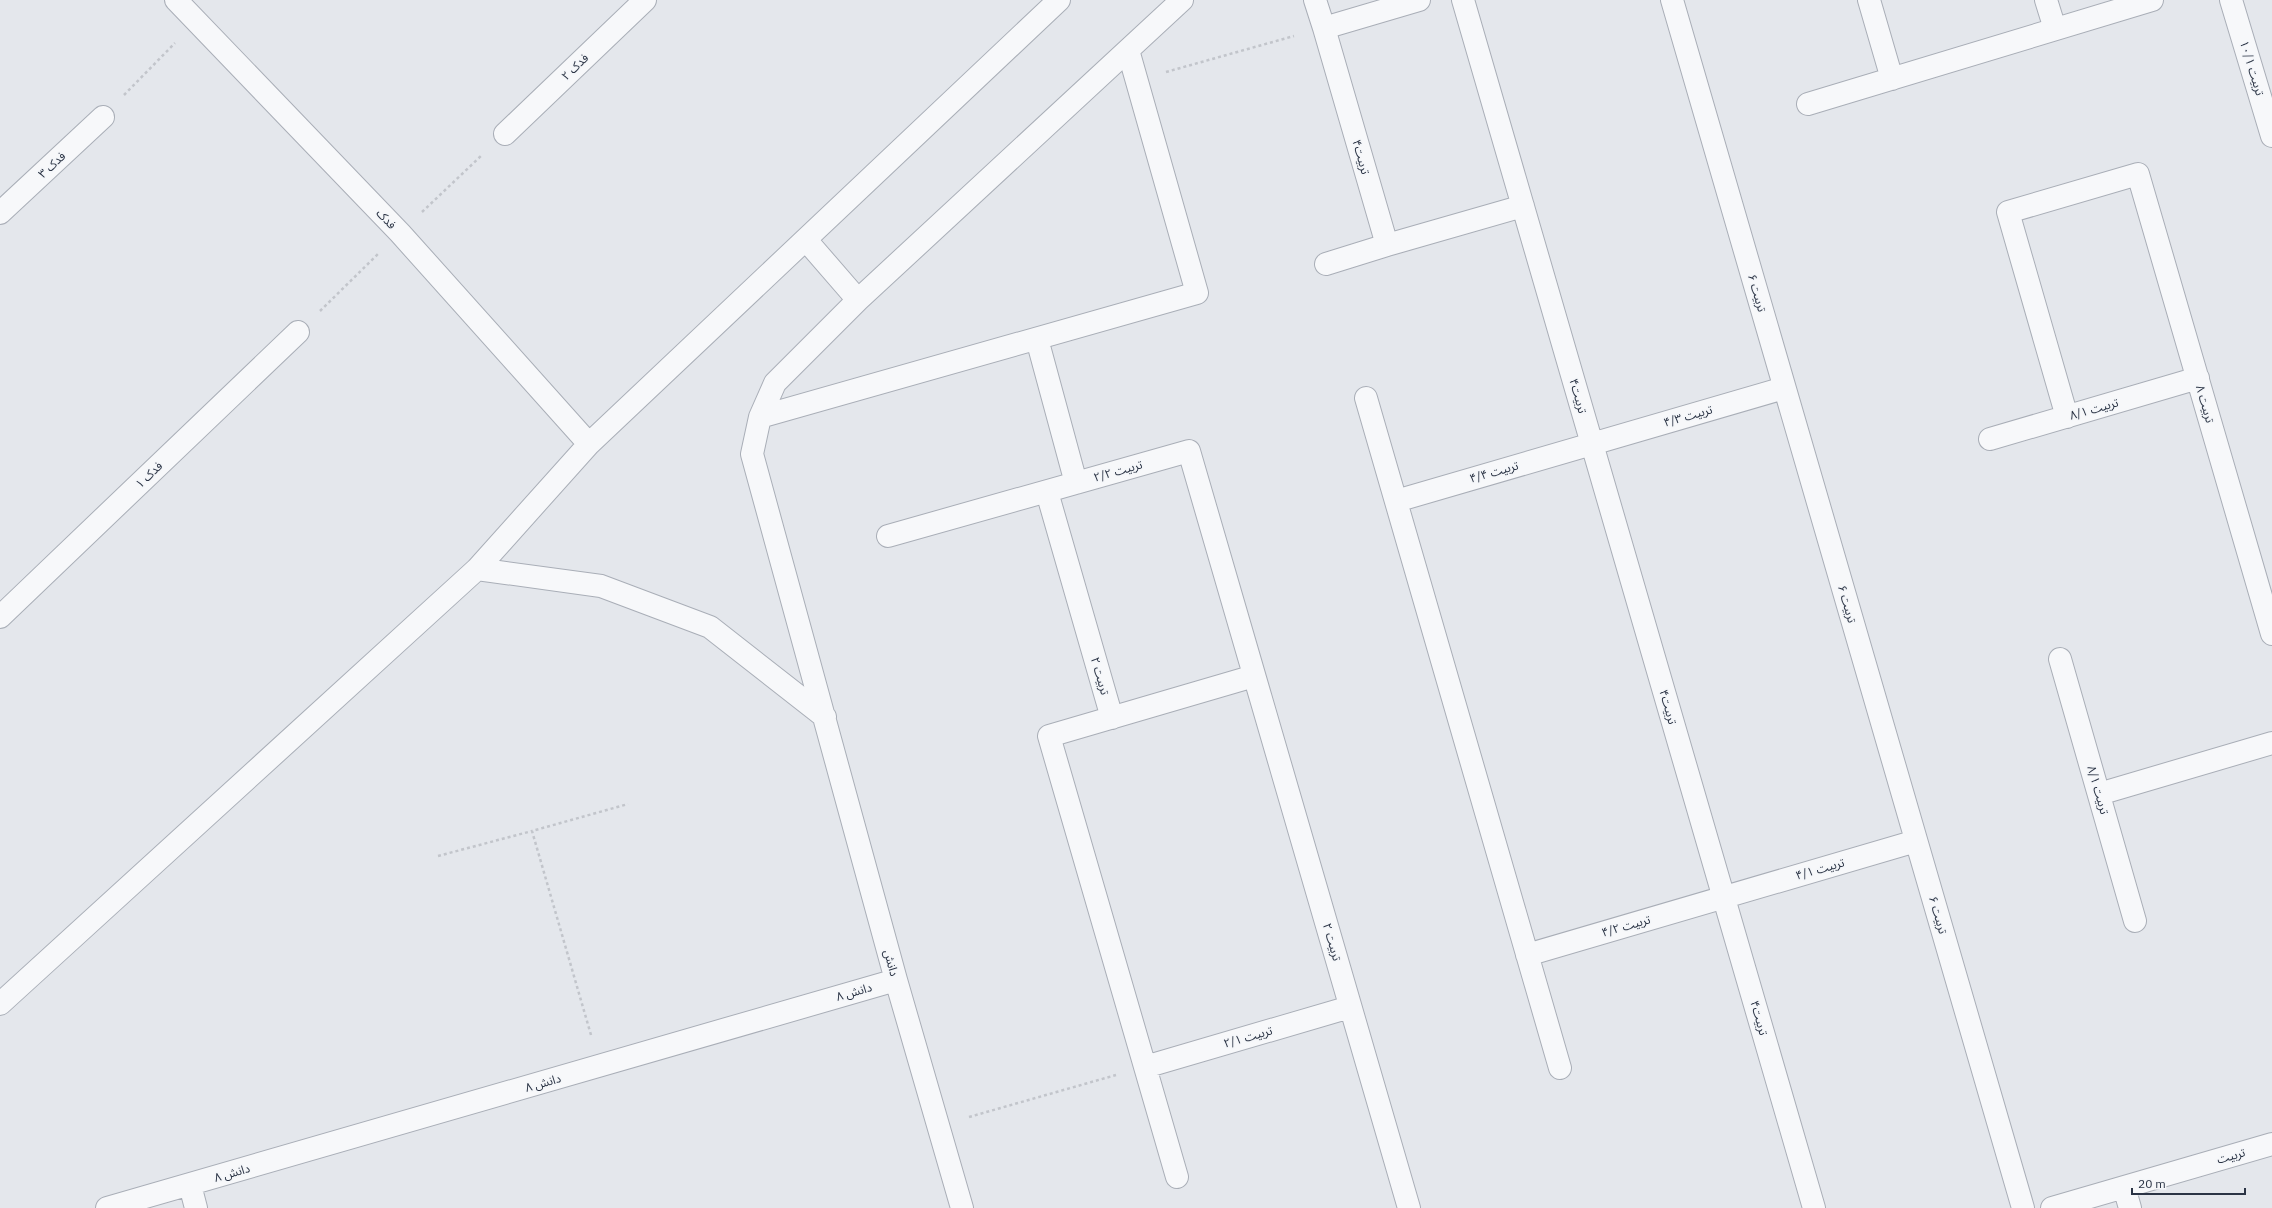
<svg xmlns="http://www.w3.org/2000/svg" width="2272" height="1208" font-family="'IBM Plex Sans','Noto Sans Arabic',sans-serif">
<rect width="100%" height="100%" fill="#e4e7ec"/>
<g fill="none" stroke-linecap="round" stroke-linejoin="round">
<defs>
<path id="minor" d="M176,0L400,233L589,444
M1315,0L1324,28
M1419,0L1324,28L1387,245L1523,206
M1463,0L1814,1208
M1672,0L2023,1208
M1869,0L1892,79
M2046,0L2055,29
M2231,0L2272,136
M1808,104L2152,0
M505,134L645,0
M0,213L103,117
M806,240L858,300L775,383L760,417L752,454L896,980L962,1208
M1326,264L1387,245
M858,300L1182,0
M1037,339L1076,483
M1366,398L1560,1068
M760,417L1197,293L1128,50
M2067,417L2008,212L2138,174L2272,634
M1990,439L2198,378
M1047,492L1112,718
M1396,501L1784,388
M888,536L1189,451L1409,1208
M477,569L601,586L710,627L825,717
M0,617L298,332
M2060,659L2135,921
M2099,794L2272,743
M1527,955L1916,841
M0,1004L477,569L589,444L1059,0
M1145,1067L1350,1007
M1177,1177L1049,736L1254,676
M190,1185L196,1208
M2124,1187L2130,1208
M107,1208L896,980
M2052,1208L2272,1144"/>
</defs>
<!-- minor casing -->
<use href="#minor" stroke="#a9aeb7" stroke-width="24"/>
<!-- path -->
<path stroke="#c2c5cb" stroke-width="2.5" stroke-dasharray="3 3" stroke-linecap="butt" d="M1166,72L1294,36
M124,95L175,43
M422,212L482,155
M320,311L378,254
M438,856L532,831
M591,1035L532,831L628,804
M969,1117L1116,1075"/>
<!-- minor -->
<use href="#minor" stroke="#f7f8fa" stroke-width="22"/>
</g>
<g text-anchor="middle" stroke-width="3" stroke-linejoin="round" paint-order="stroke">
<!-- street labels -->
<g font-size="12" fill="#2b3445" stroke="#f4f6f9">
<text transform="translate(575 67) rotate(-44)" y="4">فدک ۲</text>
<text transform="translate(2252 68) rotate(73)" y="4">تربیت ۱۰/۱</text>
<text transform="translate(1361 157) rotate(74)" y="4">تربیت۴</text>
<text transform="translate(52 165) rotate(-43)" y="4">فدک ۳</text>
<text transform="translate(386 219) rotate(46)" y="4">فدک</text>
<text transform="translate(1757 293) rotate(74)" y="4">تربیت ۶</text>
<text transform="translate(1578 396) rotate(74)" y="4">تربیت۴</text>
<text transform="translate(2205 404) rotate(74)" y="4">تربیت ۸</text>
<text transform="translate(2094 409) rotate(-16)" y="4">تربیت ۸/۱</text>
<text transform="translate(1688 416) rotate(-16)" y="4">تربیت ۴/۳</text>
<text transform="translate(1118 471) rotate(-16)" y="4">تربیت ۲/۲</text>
<text transform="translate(1494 472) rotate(-16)" y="4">تربیت ۴/۴</text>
<text transform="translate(149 475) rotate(-44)" y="4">فدک ۱</text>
<text transform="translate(1847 604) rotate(74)" y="4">تربیت ۶</text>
<text transform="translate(1100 676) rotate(74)" y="4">تربیت ۲</text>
<text transform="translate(1668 707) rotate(74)" y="4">تربیت۴</text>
<text transform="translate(2098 790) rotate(74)" y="4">تربیت ۸/۱</text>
<text transform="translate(1820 869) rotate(-16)" y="4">تربیت ۴/۱</text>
<text transform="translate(1938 915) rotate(74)" y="4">تربیت ۶</text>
<text transform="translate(1626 926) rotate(-16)" y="4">تربیت ۴/۲</text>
<text transform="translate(1332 942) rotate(74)" y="4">تربیت ۲</text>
<text transform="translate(891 963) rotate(75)" y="4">دانش</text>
<text transform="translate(854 992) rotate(-16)" y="4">دانش ۸</text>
<text transform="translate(1759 1018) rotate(74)" y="4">تربیت۴</text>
<text transform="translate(1248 1037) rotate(-16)" y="4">تربیت ۲/۱</text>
<text transform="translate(543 1083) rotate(-16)" y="4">دانش ۸</text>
<text transform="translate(2231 1156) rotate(-16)" y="4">تربیت</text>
<text transform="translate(232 1173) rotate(-16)" y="4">دانش ۸</text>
</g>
</g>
<!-- scale -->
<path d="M2132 1188v6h113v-6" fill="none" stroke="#2b3445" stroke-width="2"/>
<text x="2138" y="1188" font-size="12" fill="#2b3445" stroke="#f4f6f9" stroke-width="3" paint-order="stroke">20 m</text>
</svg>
